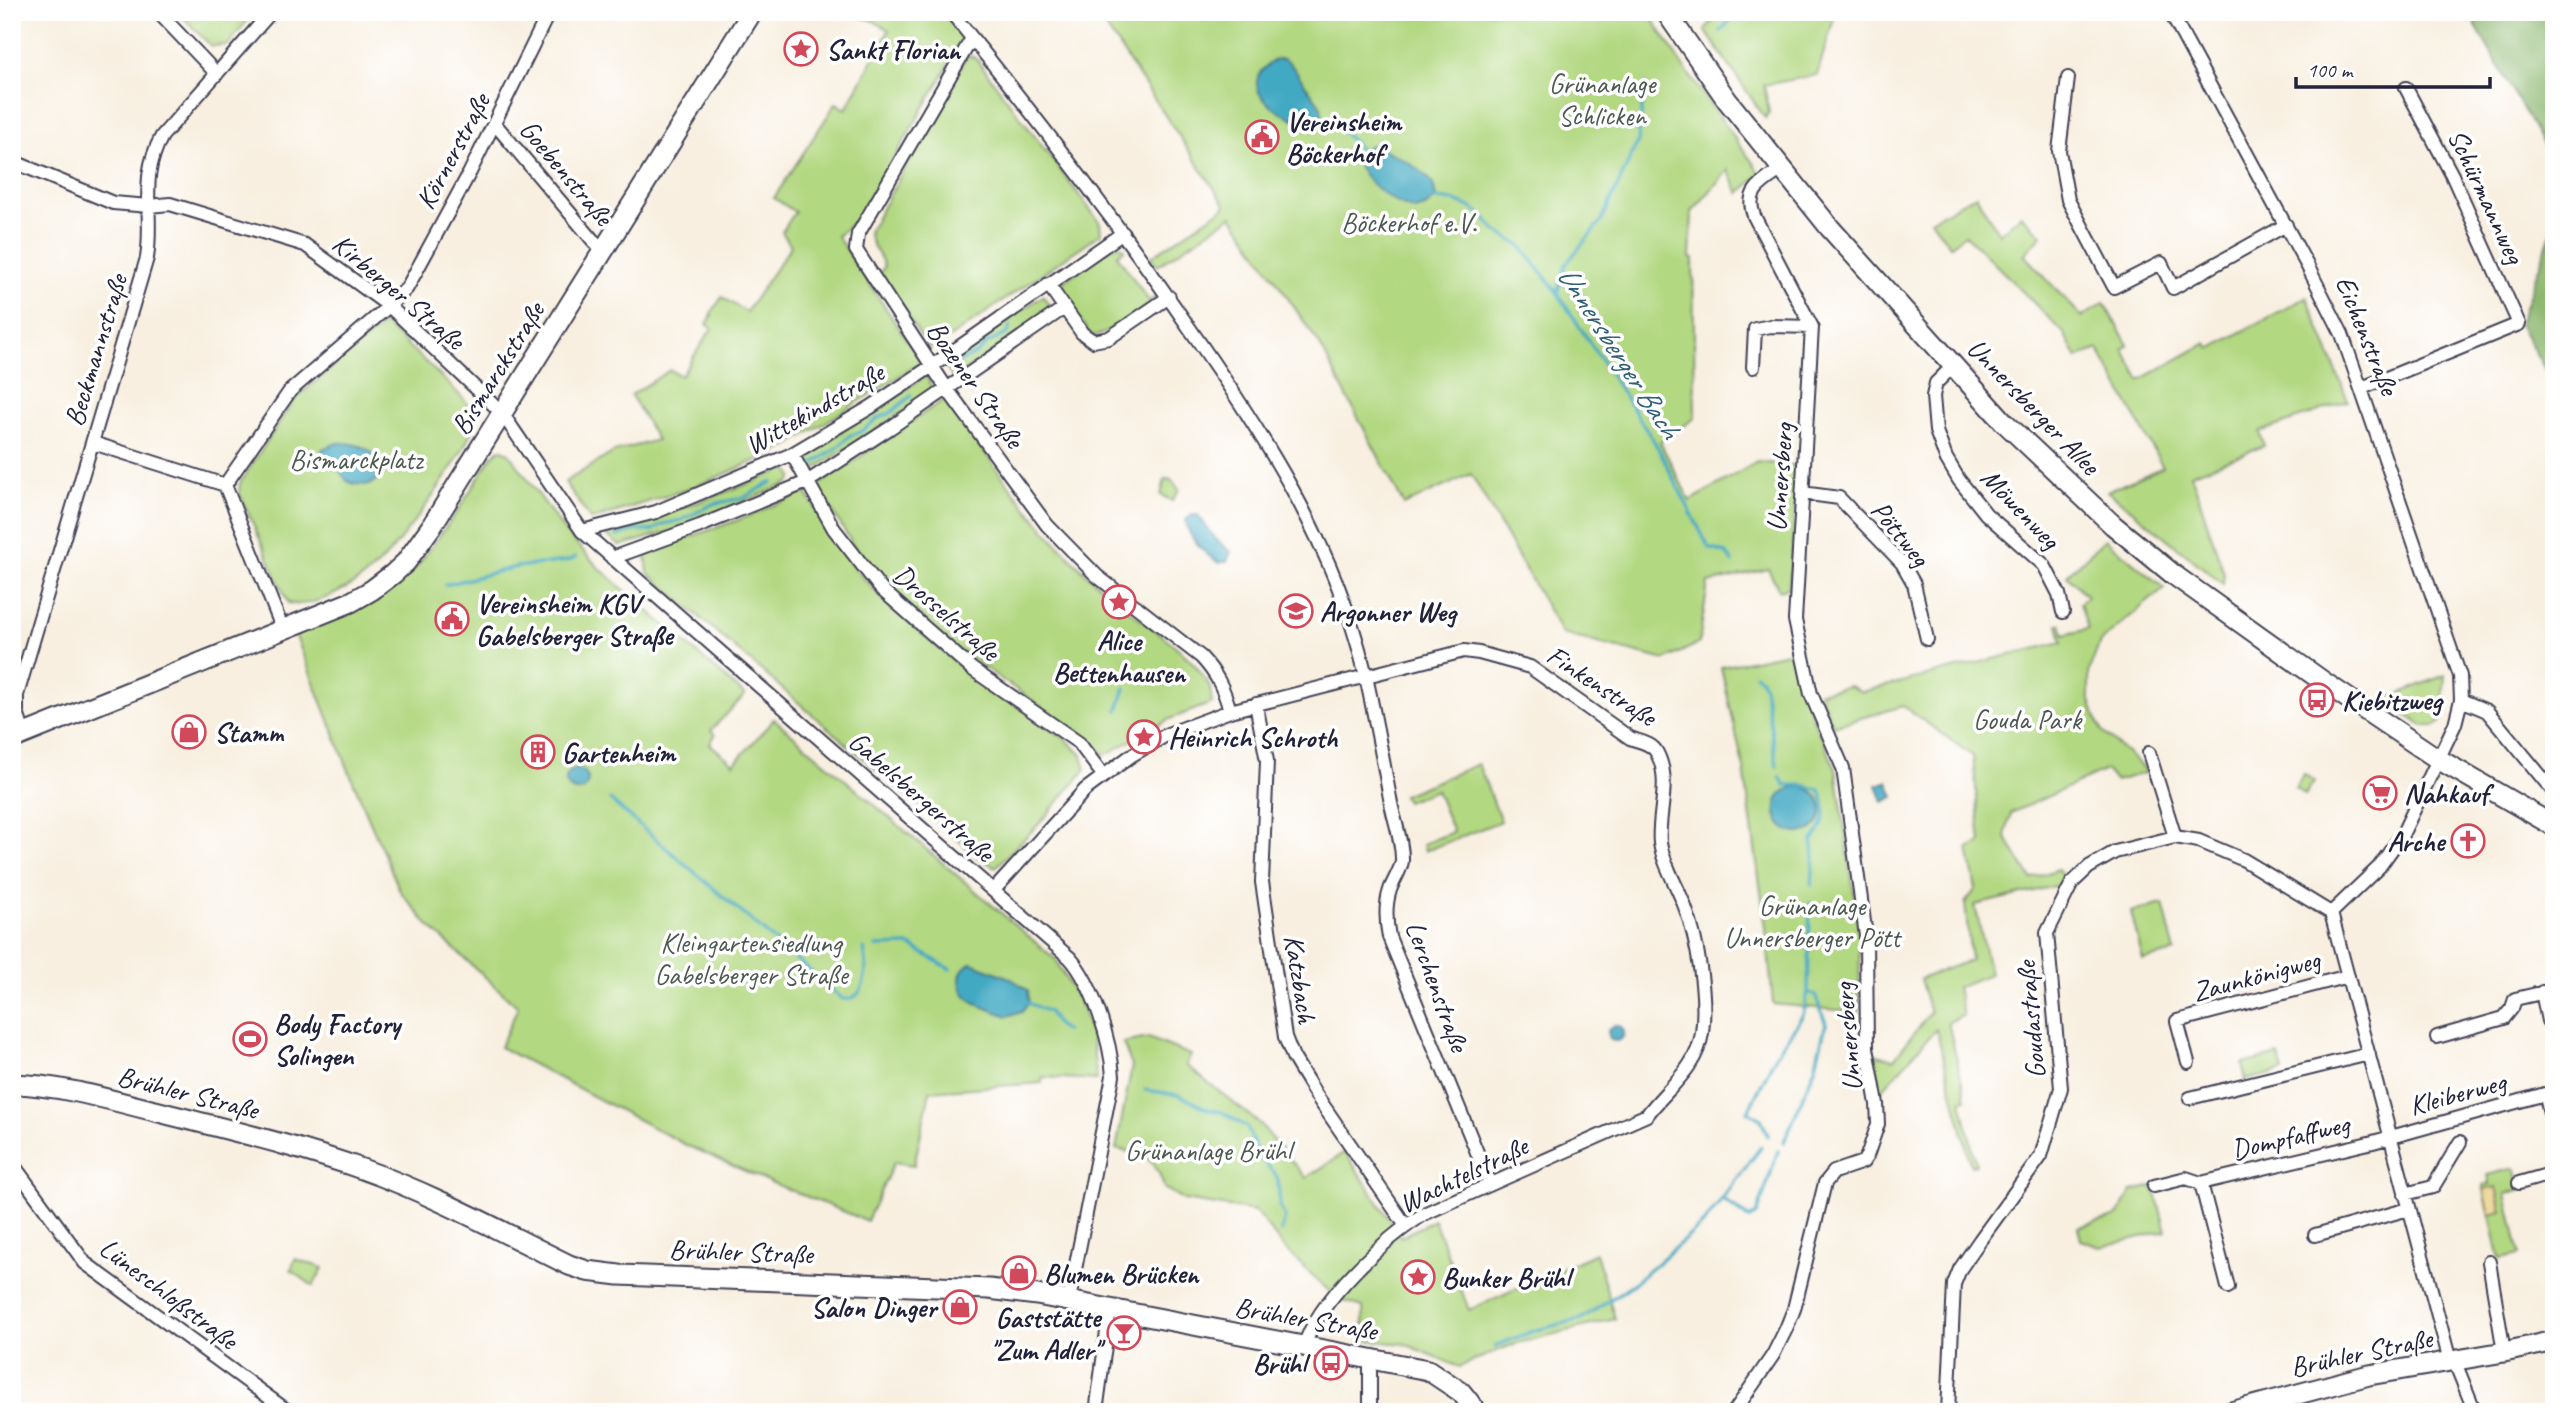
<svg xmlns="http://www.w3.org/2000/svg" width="2566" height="1424" font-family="Caveat,sans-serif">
<rect width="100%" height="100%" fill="#fff"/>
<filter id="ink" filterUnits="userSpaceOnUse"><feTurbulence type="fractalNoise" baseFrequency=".0143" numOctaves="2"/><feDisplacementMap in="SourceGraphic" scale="14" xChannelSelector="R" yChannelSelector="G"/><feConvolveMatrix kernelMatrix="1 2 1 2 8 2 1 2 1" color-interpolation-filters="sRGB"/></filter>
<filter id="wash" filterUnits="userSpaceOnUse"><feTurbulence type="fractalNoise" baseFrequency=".00686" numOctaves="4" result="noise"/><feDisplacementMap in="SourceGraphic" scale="28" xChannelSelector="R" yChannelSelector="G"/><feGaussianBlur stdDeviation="1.57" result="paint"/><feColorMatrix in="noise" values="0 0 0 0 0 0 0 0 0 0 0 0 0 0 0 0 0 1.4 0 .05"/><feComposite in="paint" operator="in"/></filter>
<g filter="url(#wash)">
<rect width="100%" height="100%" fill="#f8efe0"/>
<!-- green -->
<path fill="#b2d881" stroke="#6a7d5e" stroke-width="2" d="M178,12H254L228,45L211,46Z
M842,12H944L965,38L859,217L837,236L922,362L781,450L694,487L591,520L565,482L614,452L657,440L631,395L670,370L681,376L712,328L707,324L712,316L710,315L722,297L746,312L791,246L782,232L795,212L774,198L836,103L846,109L889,30L872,20Z
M1096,12H1648L1682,65L1761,174L1739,193L1728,170L1692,212L1690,258L1693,259L1695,418L1660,442L1690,501L1757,462L1798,466L1789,587L1779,590L1768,569L1708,583L1699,643L1665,660L1562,634L1471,474L1404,505L1320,345L1232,216L1157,266L1151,257L1226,206Z
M1720,12H1829L1835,15L1817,75L1764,85L1769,112L1765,118L1705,30Z
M967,56L975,57L1100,223L1101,233L935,348L928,347L879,274L884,267C882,254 869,246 869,232Z
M1976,195L1999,234L2021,215L2042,235L2024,255L2082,317L2104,303L2128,345L2123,349L2140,380L2207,343L2210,349L2307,297L2348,401L2260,432L2264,446L2191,474L2224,573L2223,584L2108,491L2163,467L2098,349L2077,358L2064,333L1965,234L1950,246L1931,220Z
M1113,246H1120L1125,249L1117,255L1149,301L1157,296L1153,303L1102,334L1092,336L1060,294V284Z
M1043,296L1053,311L953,378L943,363Z
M384,324C400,339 469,399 475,414C482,435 396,549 378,565C360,583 313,610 288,603L239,492L240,483L294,400Z
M924,377L927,378L935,391L815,469H810L805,458L807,454Z
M946,398C997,471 1048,544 1117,601C1147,626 1187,648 1208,683C1211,688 1211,697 1212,703L1170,719L1105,755L1079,732L960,651L893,593L853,545L817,486Z
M500,449L509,453L563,529L598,567L745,695L711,730L715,735L710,744L734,764L774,719L1055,959L1083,1009L1092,1040L1097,1080L1042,1077V1083L930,1091L914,1165L894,1162L867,1221L763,1179L686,1145L500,1047L518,1007L428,925L400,891L355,786L295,634L372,598L415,569L457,512L493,455Z
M784,469L789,470L793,477L789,483L675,530L620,546L603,532C665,515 725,494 784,469Z
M1165,479L1172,480L1179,490L1172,501L1161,495Z
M805,492L853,567L891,608L967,672L1067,740L1082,755L1086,769L1039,824L996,867L980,859L648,573L646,557L653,550L741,519Z
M2105,539L2164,588L2100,642L2089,671V697L2098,724L2104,733L2145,769V773L2115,781L2106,770L2011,813L2005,836L2031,879L2058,869L2063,877L2060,885L1975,905L1990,974L1957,987L1963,1016L1948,1022L1966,1099L1961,1101L1976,1165L1971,1166L1936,1029L1880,1092L1874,1054L1894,1059L1930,1012L1920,979L1971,960L1965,903L1976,889L1968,849L1981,843L1973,756L1903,706L1833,726L1819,692L1850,686L1861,692L2062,642L2058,624H2061L2064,635L2088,629L2080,603L2087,596L2067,575Z
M1792,652L1812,717L1836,769L1860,935L1859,1012L1773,1004L1766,928L1744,769L1721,667Z
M2445,675L2441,721L2436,726H2424L2381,701Z
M1478,764L1501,821L1425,851L1423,844L1453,832L1436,790L1406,802L1403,795Z
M2304,774L2314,781L2305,795L2295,788Z
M2163,904L2175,952L2143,960L2131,912Z
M1148,1038L1191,1055L1186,1065L1260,1124L1306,1178L1345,1152L1401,1237L1434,1220L1469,1310L1596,1253L1615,1319L1514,1344L1459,1367L1405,1344L1364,1340L1363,1307L1338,1299L1329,1291L1284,1248L1255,1211L1184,1200L1164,1188C1156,1157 1145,1155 1116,1149L1132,1066L1123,1043Z
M2279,1055L2283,1071L2246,1080L2242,1064Z
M2515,1168L2521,1189L2506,1194L2520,1255L2500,1259L2483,1186L2490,1184L2488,1175Z
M2154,1186L2166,1231L2100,1247L2081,1240L2078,1227L2118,1216L2132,1191Z
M295,1259L323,1268L313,1286L291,1270Z"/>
<!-- forest -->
<path fill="#8db86f" stroke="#586d55" stroke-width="2" d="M2468,12H2554V164Z
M2554,225V385L2519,324Z"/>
<!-- sand -->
<path fill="#eeda9e" stroke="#887e6c" stroke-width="2" d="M2496,1187L2502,1212L2490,1215L2484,1190Z"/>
<!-- water -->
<path fill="#42a9c2" stroke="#32667e" stroke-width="2" d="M1277,59H1284L1290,63L1321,107C1322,112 1324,119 1319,122C1306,131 1218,91 1277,59Z
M1371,145C1386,149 1424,169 1432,183C1435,188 1435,193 1436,199L1425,207L1415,210C1392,203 1364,183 1356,160L1361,150Z
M337,443C357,441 391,454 377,480L369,485L354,484L347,481L339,470L322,462V449Z
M1192,515H1198L1215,538L1231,552L1227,561L1220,563C1206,556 1186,536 1186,520Z
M566 780a11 11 0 1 1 22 0a11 11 0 1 1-22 0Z
M1888,781L1894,797L1883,802L1877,785Z
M1801,786C1816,790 1826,803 1820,819C1817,826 1811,831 1804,832C1772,840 1762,788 1801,786Z
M972,963L1010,978L1028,990L1029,1003L1022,1011L1008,1016C990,1009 960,1003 960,980C960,971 964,966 972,963Z
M1608 1033a8 8 0 1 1 16 0a8 8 0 1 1-16 0Z"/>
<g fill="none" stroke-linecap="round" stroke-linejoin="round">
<!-- stream -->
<path stroke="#42a9c2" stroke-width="3.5" d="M1721,31L1737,12
M1321,120L1346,134L1361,150
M1436,199L1455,201L1468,206L1481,214L1496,231L1521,246L1557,292L1657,446L1709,548L1726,553L1733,562
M1558,291L1566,264L1602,220L1638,141L1645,84
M955,370L958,363L979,352L986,344L1008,333L1010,326
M814,463L837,448L849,436L862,431L878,418L889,414L911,396
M617,536L636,530L651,531L664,524L682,520L713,504L743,498L772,482
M445,585L516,567L568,561L576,557
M1755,674L1761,679L1764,687L1777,766
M1118,710L1125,688
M1780,777L1785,785H1803L1820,790C1828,808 1827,825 1812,841L1814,854L1812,885
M610,800L843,999C867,1002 868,965 864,949
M876,946L909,945L950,969
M1026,1002L1049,1012L1057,1025L1066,1031
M1145,1090L1179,1095L1210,1110L1222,1112L1247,1127L1259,1157L1275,1174L1278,1180L1280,1207L1285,1218L1281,1232
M1768,1136L1761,1119L1748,1112L1777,1053L1803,1015L1808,992L1810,903
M1784,1142L1815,1068L1826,1024L1815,995L1808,992
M1722,1199L1749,1218L1757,1214L1778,1151
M1495,1346L1533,1331L1581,1319L1633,1284L1705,1222L1761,1147"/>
</g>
</g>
<g filter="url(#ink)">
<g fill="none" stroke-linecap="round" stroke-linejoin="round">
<defs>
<path id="street" d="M158,12L217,74
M951,12C1034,114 1114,218 1188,326C1262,432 1333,541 1364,668C1374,711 1382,755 1390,798C1393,818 1403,841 1402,861C1401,870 1393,881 1390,890C1385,905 1386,922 1389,937L1490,1184
M2170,12L2308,267L2342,334L2460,676L2461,700L2455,724L2402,835L2379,867L2331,913
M972,38L858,234L856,250L947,389L1047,525L1097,576L1201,657C1217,674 1224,689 1230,711
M2068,78L2059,151L2068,200L2114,287L2161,263L2173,288L2286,225
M495,124L602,251
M12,161L113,203L149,206L170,204L305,245L389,306L502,413L582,531L1070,958C1093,984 1111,1042 1113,1076L1069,1300
M1048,284L1082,333L1093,341L1109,338L1169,297
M1954,365L1936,383L1933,396L1936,431L1946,458L1959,480L1986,514L2044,565L2059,594L2063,612
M1753,367L1755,329L1771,326L1812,327
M2362,388L2519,324L2452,175L2406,88
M93,443L225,485
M792,454L834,529L881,589L972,669L1079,743L1103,775
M1802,493L1839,498L1902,563L1914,584L1927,639
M582,531L656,512L792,454L871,407L932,366L1123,233
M612,558L700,526L807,482L890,428L1064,308
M283,630L225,485L290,391L389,306L407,288L470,172L549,12
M2461,700L2487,711L2554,792
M1256,704L1267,761L1262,882L1285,1037L1293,1057L1316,1095L1406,1226
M24,735L17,712V695L147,258C154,212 138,179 162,136L271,12
M2149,753L2175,837
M994,890L1085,790L1132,755L1168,734L1230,711L1464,651L1479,653L1530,667L1630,738C1640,742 1652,743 1657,753C1672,782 1657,813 1660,843C1663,864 1678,887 1685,907C1698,941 1707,997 1702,1033C1697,1069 1667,1088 1647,1115L1426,1213C1386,1237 1317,1301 1304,1347
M2542,992L2548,1021
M2437,1037L2504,1018L2512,1008L2515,999L2554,990
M2188,1062L2177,1021L2348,976
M2190,1098L2369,1054
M12,1163L85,1263L289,1412
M2201,1183L2228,1287
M2519,1183L2554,1173
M2154,1186L2186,1178L2201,1183L2373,1142L2545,1094L2554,1127
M2405,1194L2433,1187L2460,1142
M2315,1235L2409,1209
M2489,1262L2504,1352
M2454,1360L2475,1412
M1096,1412L1110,1309
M1370,1412V1358
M1734,1412L1773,1355L1786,1329L1794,1309L1825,1183L1834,1172L1863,1162L1867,1156L1878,1124L1877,1104L1867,1048L1866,936L1843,768L1811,694L1795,620L1812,327L1754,216C1744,191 1763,182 1782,169
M1948,1412L1954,1284L1960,1269L1980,1240L2041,1156L2061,1088L2047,933L2072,883L2089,867L2115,852L2175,837L2199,841L2244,860L2331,913L2450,1361"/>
<path id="secondary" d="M1666,12L1727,100L1830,228L2004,422L2113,525L2174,575L2328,685L2438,759L2554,826
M12,739L351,602L372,590L393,574L406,562L431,527L752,12
M12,1084C63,1085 113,1101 163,1113C229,1130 298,1146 362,1169C433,1194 502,1232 569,1265L587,1271L619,1275L989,1289L1037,1295L1428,1370L1461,1392L1477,1412
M2231,1412L2369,1375L2504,1352L2554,1341"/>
</defs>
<!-- street casing -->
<use href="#street" stroke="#424154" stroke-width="16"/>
<!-- secondary casing -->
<use href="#secondary" stroke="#424154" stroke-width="23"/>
<!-- street -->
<use href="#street" stroke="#fff" stroke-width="12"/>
<!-- secondary -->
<use href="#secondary" stroke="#fff" stroke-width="19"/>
<!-- rail -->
<path stroke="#22223b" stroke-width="3.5" stroke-dasharray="10 5" stroke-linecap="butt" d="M12,1410L14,1412"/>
</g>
</g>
<!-- icons -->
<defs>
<symbol id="sight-ring" viewBox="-11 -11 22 22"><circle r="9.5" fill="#fff" stroke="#d1495b" stroke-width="1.5"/><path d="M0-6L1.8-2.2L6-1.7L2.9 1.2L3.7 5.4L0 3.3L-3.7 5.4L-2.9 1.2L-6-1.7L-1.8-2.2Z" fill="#d1495b"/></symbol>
<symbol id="civic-ring" viewBox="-11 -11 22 22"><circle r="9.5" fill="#fff" stroke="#d1495b" stroke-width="1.5"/><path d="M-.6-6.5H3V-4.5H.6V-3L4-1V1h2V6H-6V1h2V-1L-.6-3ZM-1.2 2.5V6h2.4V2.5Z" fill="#d1495b"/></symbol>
<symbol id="school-ring" viewBox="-11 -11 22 22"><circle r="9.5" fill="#fff" stroke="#d1495b" stroke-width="1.5"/><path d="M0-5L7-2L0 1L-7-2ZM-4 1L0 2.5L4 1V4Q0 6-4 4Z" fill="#d1495b"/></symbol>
<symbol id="bus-ring" viewBox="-11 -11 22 22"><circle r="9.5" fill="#fff" stroke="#d1495b" stroke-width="1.5"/><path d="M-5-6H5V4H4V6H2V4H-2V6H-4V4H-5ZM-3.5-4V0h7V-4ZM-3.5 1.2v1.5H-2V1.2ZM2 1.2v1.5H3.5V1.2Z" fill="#d1495b"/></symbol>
<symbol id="shop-ring" viewBox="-11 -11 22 22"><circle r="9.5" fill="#fff" stroke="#d1495b" stroke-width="1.5"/><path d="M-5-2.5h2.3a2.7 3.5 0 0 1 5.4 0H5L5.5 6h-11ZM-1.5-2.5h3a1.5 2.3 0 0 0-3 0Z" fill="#d1495b"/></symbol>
<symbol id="building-ring" viewBox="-11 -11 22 22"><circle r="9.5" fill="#fff" stroke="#d1495b" stroke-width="1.5"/><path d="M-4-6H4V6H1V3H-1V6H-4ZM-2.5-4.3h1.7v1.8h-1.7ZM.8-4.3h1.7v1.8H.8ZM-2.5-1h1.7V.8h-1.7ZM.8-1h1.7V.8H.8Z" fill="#d1495b"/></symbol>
<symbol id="supermarket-ring" viewBox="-11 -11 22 22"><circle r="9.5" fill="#fff" stroke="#d1495b" stroke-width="1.5"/><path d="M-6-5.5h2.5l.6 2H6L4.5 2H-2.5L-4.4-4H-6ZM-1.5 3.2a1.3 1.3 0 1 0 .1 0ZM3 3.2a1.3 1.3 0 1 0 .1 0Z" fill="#d1495b"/></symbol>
<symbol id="church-ring" viewBox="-11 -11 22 22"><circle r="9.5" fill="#fff" stroke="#d1495b" stroke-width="1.5"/><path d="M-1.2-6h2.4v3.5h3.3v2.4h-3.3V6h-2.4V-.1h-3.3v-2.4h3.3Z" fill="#d1495b"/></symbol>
<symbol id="stadium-ring" viewBox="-11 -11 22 22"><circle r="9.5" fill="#fff" stroke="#d1495b" stroke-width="1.5"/><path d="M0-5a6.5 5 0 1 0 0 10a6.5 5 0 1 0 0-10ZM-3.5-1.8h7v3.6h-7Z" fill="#d1495b"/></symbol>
<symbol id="bar-ring" viewBox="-11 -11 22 22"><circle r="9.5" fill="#fff" stroke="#d1495b" stroke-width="1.5"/><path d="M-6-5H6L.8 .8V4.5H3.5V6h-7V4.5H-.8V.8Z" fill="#d1495b"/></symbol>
</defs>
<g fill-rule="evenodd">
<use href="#sight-ring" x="782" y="30" width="38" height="38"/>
<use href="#civic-ring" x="1243" y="118" width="38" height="38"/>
<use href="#sight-ring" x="1100" y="583" width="38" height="38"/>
<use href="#school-ring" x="1277" y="592" width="38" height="38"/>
<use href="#civic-ring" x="433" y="600" width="38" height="38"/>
<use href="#bus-ring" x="2298" y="681" width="38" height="38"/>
<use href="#shop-ring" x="170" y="713" width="38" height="38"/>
<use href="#sight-ring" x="1125" y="718" width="38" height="38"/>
<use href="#building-ring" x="519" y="733" width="38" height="38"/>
<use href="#supermarket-ring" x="2361" y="774" width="38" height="38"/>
<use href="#church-ring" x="2449" y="822" width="38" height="38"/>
<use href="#stadium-ring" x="231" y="1020" width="38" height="38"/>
<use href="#shop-ring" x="1000" y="1254" width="38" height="38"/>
<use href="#sight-ring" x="1399" y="1258" width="38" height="38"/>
<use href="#shop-ring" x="941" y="1288" width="38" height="38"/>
<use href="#bar-ring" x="1105" y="1314" width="38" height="38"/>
<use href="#bus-ring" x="1312" y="1344" width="38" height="38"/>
</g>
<g text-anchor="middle" stroke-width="7" stroke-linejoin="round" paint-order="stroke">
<!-- poi labels -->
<g font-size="28" font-weight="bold" fill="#22223b" stroke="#fff" text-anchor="start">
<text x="826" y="59">Sankt Florian</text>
<text x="1286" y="131">Vereinsheim<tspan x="1286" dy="32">Böckerhof</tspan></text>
<text x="476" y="613">Vereinsheim KGV<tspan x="476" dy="32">Gabelsberger Straße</tspan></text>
<text x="1320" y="621">Argonner Weg</text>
<text x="1119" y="650" text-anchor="middle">Alice<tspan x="1119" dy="32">Bettenhausen</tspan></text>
<text x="2342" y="710">Kiebitzweg</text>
<text x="214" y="742">Stamm</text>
<text x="1168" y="747">Heinrich Schroth</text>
<text x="562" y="762">Gartenheim</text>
<text x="2404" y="803">Nahkauf</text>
<text x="2444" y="851" text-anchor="end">Arche</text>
<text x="274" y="1033">Body Factory<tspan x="274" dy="32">Solingen</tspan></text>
<text x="1044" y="1283">Blumen Brücken</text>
<text x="1442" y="1287">Bunker Brühl</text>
<text x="936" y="1317" text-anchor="end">Salon Dinger</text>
<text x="1100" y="1327" text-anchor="end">Gaststätte<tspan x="1100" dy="32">"Zum Adler"</tspan></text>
<text x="1306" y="1373" text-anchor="end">Brühl</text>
</g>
<!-- park labels -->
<g font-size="28" fill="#4d5950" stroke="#fff">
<text x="1602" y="93">Grünanlage<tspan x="1602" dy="32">Schlicken</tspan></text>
<text x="1409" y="232">Böckerhof e.V.</text>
<text x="356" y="469">Bismarckplatz</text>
<text x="2027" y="729">Gouda Park</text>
<text x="1812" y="915">Grünanlage<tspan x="1812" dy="32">Unnersberger Pött</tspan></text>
<text x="751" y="952">Kleingartensiedlung<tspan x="751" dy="32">Gabelsberger Straße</tspan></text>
<text x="1208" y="1160">Grünanlage Brühl</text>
</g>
<!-- street labels -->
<g font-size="28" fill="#22223b" stroke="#fff">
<text transform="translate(452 151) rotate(-62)" y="10">Körnerstraße</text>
<text transform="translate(567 172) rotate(50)" y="10">Goebenstraße</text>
<text transform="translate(2487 196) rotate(65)" y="10">Schürmannweg</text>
<text transform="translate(399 291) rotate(40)" y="10">Kirberger Straße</text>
<text transform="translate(2368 335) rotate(68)" y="10">Eichenstraße</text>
<text transform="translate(95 350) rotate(-73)" y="10">Beckmannstraße</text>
<text transform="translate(497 368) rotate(-58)" y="10">Bismarckstraße</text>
<text transform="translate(976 384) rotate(55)" y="10">Bozener Straße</text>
<text transform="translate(2034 406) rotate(46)" y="10">Unnersberger Allee</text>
<text transform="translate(814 408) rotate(-30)" y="10">Wittekindstraße</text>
<text transform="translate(1779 477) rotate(-86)" y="10">Unnersberg</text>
<text transform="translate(2021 508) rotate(46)" y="10">Möwenweg</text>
<text transform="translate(1901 533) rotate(51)" y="10">Pöttweg</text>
<text transform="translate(947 612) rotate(41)" y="10">Drosselstraße</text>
<text transform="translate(1602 685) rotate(33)" y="10">Finkenstraße</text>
<text transform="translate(922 796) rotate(41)" y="10">Gabelsbergerstraße</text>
<text transform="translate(2256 975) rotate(-15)" y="10">Zaunkönigweg</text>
<text transform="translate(1301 979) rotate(81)" y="10">Katzbach</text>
<text transform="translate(1438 986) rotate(70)" y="10">Lerchenstraße</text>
<text transform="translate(2030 1020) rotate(-95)" y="10">Goudastraße</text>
<text transform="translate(1847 1037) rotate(-95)" y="10">Unnersberg</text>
<text transform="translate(188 1092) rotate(14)" y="10">Brühler Straße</text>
<text transform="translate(2457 1093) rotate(-15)" y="10">Kleiberweg</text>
<text transform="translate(2290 1136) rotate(-13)" y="10">Dompfaffweg</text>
<text transform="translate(1463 1174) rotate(-26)" y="10">Wachtelstraße</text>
<text transform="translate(741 1251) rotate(2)" y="10">Brühler Straße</text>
<text transform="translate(169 1293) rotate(37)" y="10">Lüneschloßstraße</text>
<text transform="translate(1306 1318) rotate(10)" y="10">Brühler Straße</text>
<text transform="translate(2361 1352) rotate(-12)" y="10">Brühler Straße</text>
</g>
<!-- water labels -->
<g font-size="30" font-style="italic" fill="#305f78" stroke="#fff">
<text transform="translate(1619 352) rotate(57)" y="10">Unnersberger Bach</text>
</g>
</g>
<!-- margin -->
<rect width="2566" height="1424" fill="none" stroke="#fff" stroke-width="42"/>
<!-- scale -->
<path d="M2296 77v10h194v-10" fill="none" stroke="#22223b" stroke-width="3.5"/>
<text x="2307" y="77" font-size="21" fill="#22223b" stroke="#ffffff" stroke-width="5" paint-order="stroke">100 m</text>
</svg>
